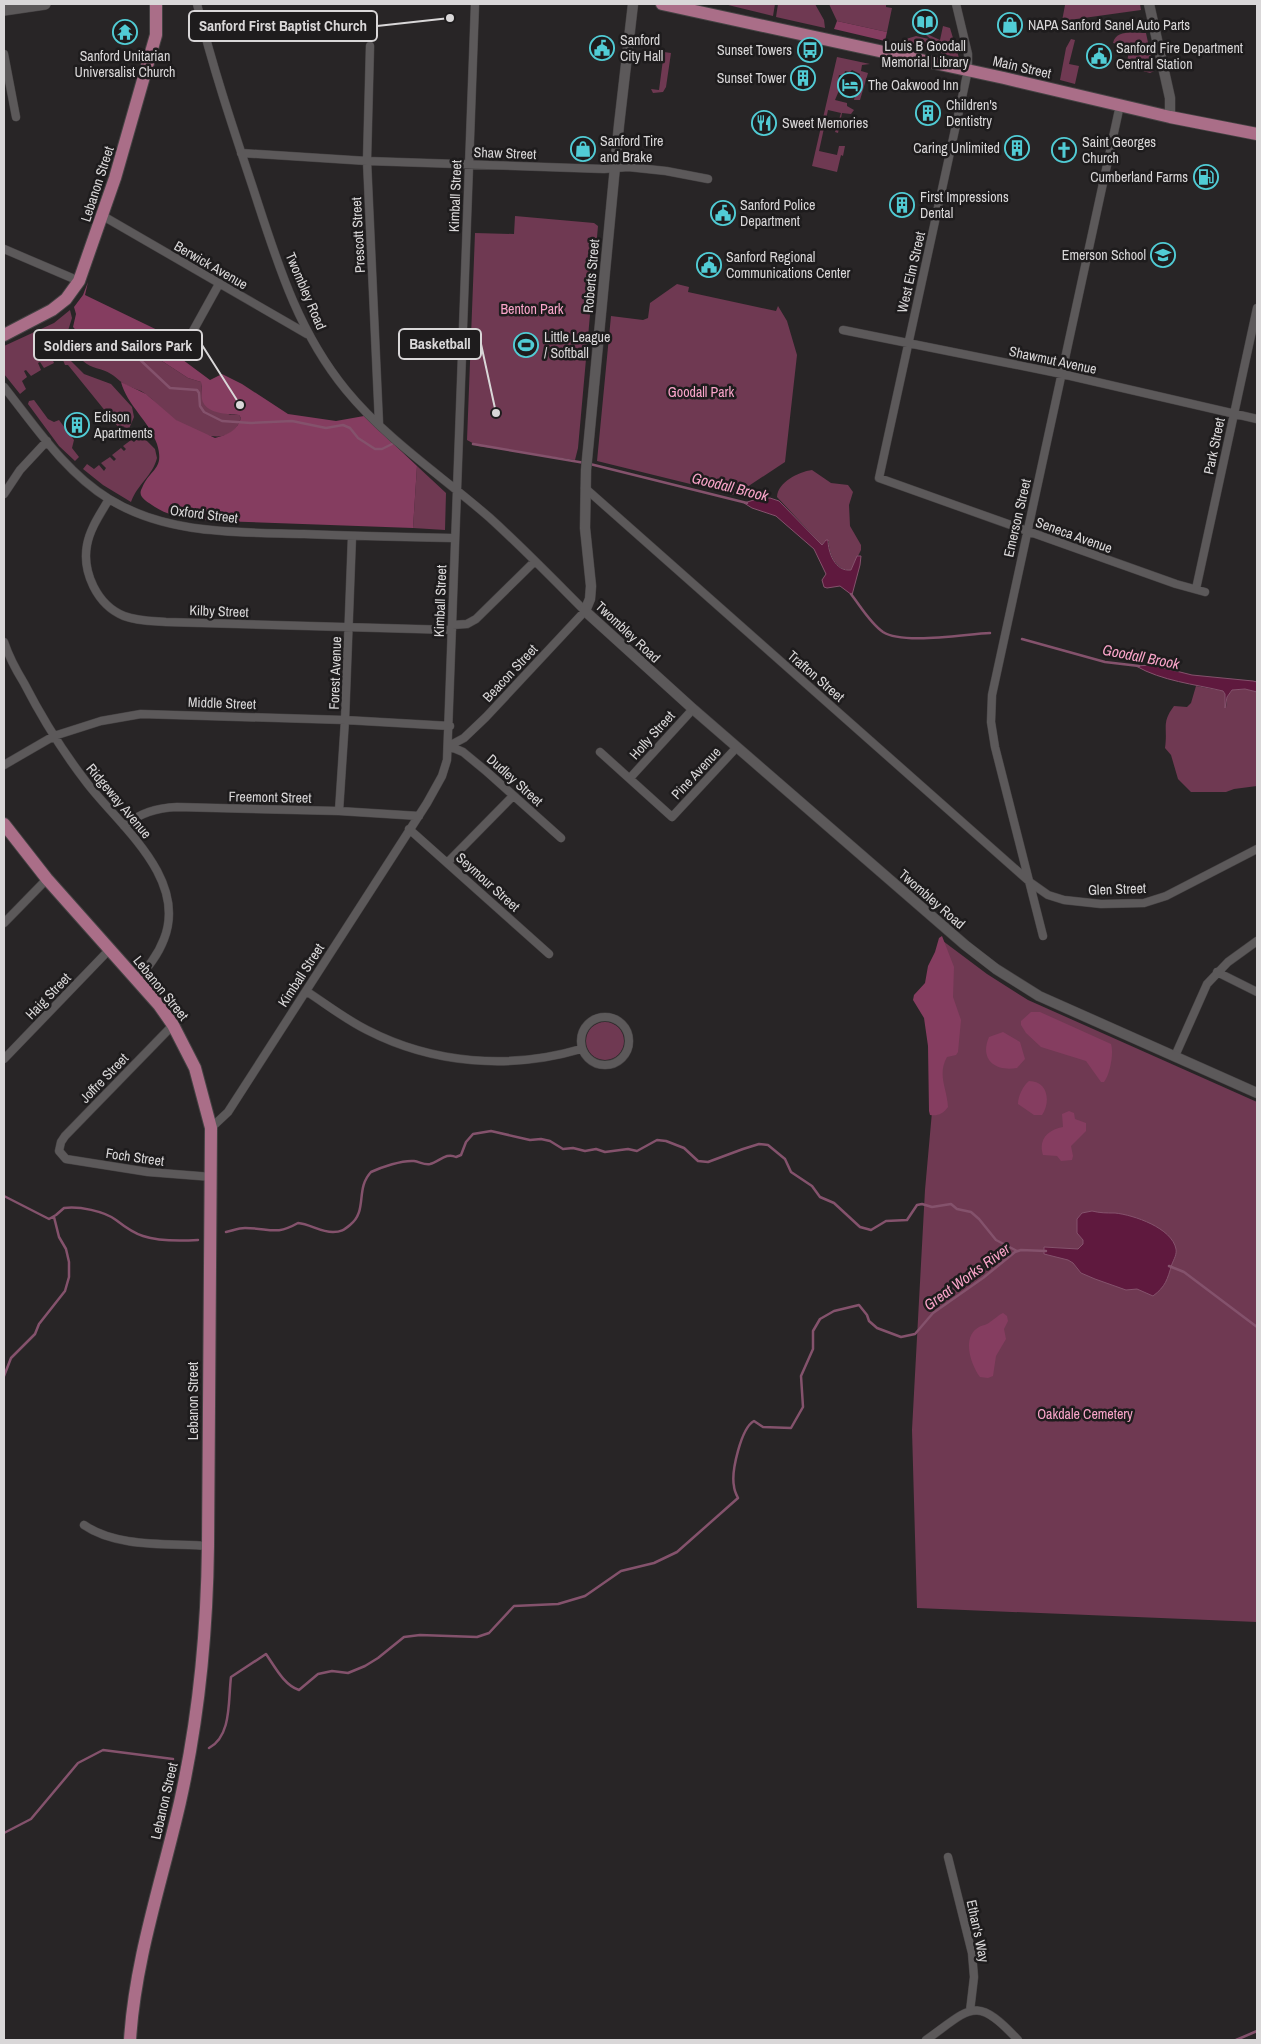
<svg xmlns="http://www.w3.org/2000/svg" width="1261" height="2044" font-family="'Archivo Narrow',sans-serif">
<rect width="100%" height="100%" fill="#282526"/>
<!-- green -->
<path fill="#6f3952" d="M724,4H775L773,16Z
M778,4H815L824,20L825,28L776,17Z
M829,4H886V7L892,8L887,32L837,21Z
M1073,4H1140L1141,10L1062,21L1065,5Z
M943,26L950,28L959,58L940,53L936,44L926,35L927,34L940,40Z
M1146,33L1154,71L1150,73L1126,66L1130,47L1113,43C1116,29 1134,33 1146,33Z
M916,36L929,39L937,53L901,45L906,39Z
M1071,39L1075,40L1069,64L1079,66L1075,84L1060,80L1066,48Z
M664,52L671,53L666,87L663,92L653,93L651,89L659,90Z
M837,57L870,64L862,65L861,71L868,73L860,100H854L860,74L852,70L850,72L845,71L844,75H839L838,80L843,81L835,100L847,103V106L854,110L851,114L842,113L838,133L835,132L841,113L828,110L819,151L837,155L839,146H845L843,156L841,155L837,172L812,166Z
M515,216L594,223L598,226L578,448L575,460L478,446L467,440L475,233L514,234Z
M677,284L689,287L688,292L776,311L778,306L787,321L797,355L785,462L735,495L597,461L611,316L643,320L648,318L650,303Z
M70,310L72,318L66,337L67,355L57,361L53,354L51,356L54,363L44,368L40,362L38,363L41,370L31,376L26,370L24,371L27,377L22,381L26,389L20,394L4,374V346L54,323Z
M100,334L162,361L188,378L201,382L202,398L230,415H239L241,418C229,454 186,429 167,414C158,407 152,397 141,391C134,388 126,386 120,381C117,379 115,376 111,374C102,368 91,369 83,361C77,356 77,348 77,340L82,337L87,339Z
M68,358L84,374L111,384L132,407L134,417L128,431L123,426L119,428L68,365H65L63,360Z
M34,400L48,419L54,422L59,420L74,440L72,448L79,457L75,461L59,446L28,404L29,401Z
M141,435L155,449L157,458C153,475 137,485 131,502L103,485L83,469L87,464L94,469L99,465L104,471L106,468L101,463L110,457L114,461L116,459L112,455L121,448L124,451L126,449L123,446L131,440L134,442Z
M417,466L446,493L445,530L413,528Z
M812,470L831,483L848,485L853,492L849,505L850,526L861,545V550L851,570C837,572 828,553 829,541H825L822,545L777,497C778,482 798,472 812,470Z
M1196,686L1223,691L1225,694L1226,708L1227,697L1232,690L1245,689L1257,692V786L1234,789L1226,792H1191L1178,779L1171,755L1165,748C1168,728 1161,723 1174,706L1187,707L1191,703Z
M943,941L987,974L1028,1000L1257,1102V1622L917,1608L912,1430L925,1190L936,1067Z
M586 1041a19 19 0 1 1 38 0a19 19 0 1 1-38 0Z"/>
<!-- forest -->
<path fill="#853d60" d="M837,21L887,32L885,41L834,29Z
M88,282L85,295L176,339L179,357L210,380L222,374L242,384L288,414L336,421L364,416L417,466L413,528L218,521C193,519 170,519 149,503C143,499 138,495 142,488C150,468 165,470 157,444C149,421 127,405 121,382L146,394L176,420L215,438C227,435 237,431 241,418L239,415C228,414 205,414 202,399C201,394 202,388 201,382L188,378L162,361L100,334L87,339L82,337L73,327L76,314L74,307L83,295Z
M942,936L954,967L953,997L961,1020L958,1052L956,1055L947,1057C937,1075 947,1088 948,1107C943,1114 938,1116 930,1115L929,1111L928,1046L924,1018L913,1000L914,995L925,983L928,966L935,952L939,938Z
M1031,1012H1040L1111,1044C1114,1053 1110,1075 1104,1082H1101L1086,1061L1041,1047L1026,1033L1021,1025V1021Z
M1003,1032L1020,1042L1025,1059L1017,1068C996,1072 979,1060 989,1037Z
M1029,1081C1048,1081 1051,1102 1042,1115H1034L1018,1104C1018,1096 1023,1086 1029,1081Z
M1069,1111L1074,1113L1075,1119L1086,1123V1131L1071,1146L1073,1156L1072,1160L1061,1161L1057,1156L1043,1155C1038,1139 1048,1130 1063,1127L1062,1114Z
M1003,1313L1007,1316L1008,1321L1004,1329L1006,1339L996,1356L993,1376L988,1378L980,1377C971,1365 961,1337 979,1327C983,1325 987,1325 990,1322C995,1319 998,1315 1003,1313Z"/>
<!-- water -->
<path fill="#5f193e" stroke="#84526c" d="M770,498L779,501L822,545L826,540H828C828,552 835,572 851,570L857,556H861L860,565L852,595L840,586L827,588L824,587L822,580L826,574L814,549L784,523L776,516L752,508L744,503L757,499Z
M1152,665L1192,675L1253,681L1257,682V692L1245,689L1232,690L1227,697L1225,708V694L1223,691C1194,684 1162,681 1136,666Z
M1092,1211C1100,1213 1106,1213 1115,1213C1134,1215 1172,1228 1176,1249C1177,1254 1174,1259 1172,1264C1167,1280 1166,1286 1153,1296L1137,1289L1126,1290L1095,1279L1081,1273L1073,1263L1068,1260L1044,1254V1247L1078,1249L1083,1244V1240L1077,1233V1219L1082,1213Z"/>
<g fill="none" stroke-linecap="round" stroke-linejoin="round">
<!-- stream -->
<path stroke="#84526c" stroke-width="2.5" d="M97,340C109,343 117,345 122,356L131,354L136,356L170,388L197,390L199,393L200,406L204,412L222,421L251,423L292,421L326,428L343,425L350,428L358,438L375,449H382L392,444
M473,444L585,463
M590,464L747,503
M851,594C861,607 870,623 883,632C903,645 965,634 990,633
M1022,639L1105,662L1139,666
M4,1196L49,1219L56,1215L64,1208C79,1206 104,1211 116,1220C125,1227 133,1233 143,1236C158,1241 182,1241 198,1240
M226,1232C232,1231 238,1228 245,1228C270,1228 275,1236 298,1223C310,1224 320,1232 333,1232C341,1232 344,1230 350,1225C368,1211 355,1189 371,1172C382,1167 402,1160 414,1161C420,1162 424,1165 430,1164C439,1162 446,1152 456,1157L461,1155L466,1142L473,1134L491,1131L530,1140L541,1139L550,1141L563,1149L573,1148L585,1151L596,1149L605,1152L628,1149L637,1151L657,1140L666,1141L684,1148L698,1161L708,1162L743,1149L759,1144L768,1145L785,1159L791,1172L812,1186L820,1197L834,1203L860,1227L871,1230L886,1221L907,1220L917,1205L922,1204L932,1207L951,1204L957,1209L971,1212L979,1219L996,1240L1017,1251
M1169,1266L1184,1272L1257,1327
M4,1376L11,1358L35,1334L39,1324L65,1291L69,1277V1262L66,1249L59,1237L54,1217
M209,1748C232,1736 228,1700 231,1677L266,1654C275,1667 284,1685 299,1690L318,1674L332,1671L348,1673L365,1666L378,1658L404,1637L420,1635L477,1637L489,1633L514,1606L558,1604L585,1596L621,1571L654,1563L677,1552L738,1498C736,1494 734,1490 734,1486C731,1472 741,1428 754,1421L763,1427L791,1428L803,1407L801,1376L813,1349V1331L820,1319L834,1311L859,1305L867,1315L869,1321L877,1328L901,1337L915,1334L933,1313L983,1278L1015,1252L1021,1250L1046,1251
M4,1833L31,1819L78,1763L103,1750L173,1759
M1236,2040L1257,2031"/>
<defs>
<path id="minor" d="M197,4C212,65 232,125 252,185C276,258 296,329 346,390C387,440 442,476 490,518C523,548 554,580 585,611L486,717L464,738L449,746
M956,4L968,54V70L879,478L1176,584L1205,592
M370,46L367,161L379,423
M4,54L16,117
M241,153L367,161L604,169L628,167L666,171L708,179
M103,216L307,334
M4,249L79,281
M843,330L1062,374L1257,419
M183,349L219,284
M4,387C35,426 65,472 109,499C167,535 238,532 304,534C354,536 405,537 455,538
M585,488L1031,883L1048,895L1064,900L1101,904L1144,903L1166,896L1257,849
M4,494L20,470L47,441
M109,499C101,513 90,528 87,545C82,572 97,605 124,616C137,621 152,621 166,622L452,630
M1196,589L1257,308
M452,625L467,624L476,619L535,561
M4,642C9,657 16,670 24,683C42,718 63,752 87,783C119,825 188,878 164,939C158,955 148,967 137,980
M449,746L463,752L486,771L561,838
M600,752L672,817L737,747
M4,765L54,736L101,721L141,714L345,720L450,726
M630,778L693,709
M339,811L345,720L352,536
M124,826C140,813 156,808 177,807L339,811L419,816
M409,829L549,954
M448,862L513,796
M4,923L47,879
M1043,936L995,747L991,722L992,695L1120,105
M1217,972L1257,992
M306,991C326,1004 345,1019 367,1030C433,1064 510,1070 581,1049
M581 1041a24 24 0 1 1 48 0a24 24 0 1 1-48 0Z
M173,1025L65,1136L61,1142L59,1151L66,1159L148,1172L212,1177
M1175,1056L1207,984L1228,962L1257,941
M4,1059L109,950
M211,1128L228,1112L427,803L442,776L447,760L475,4
M84,1525C117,1548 169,1543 208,1546
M948,1857L972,1953L974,1977L970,2011
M926,2040C971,2008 975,1994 1018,2040"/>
<path id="tertiary" d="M633,4L619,125L586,470L585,528L591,586L590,599L585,611L693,709L965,945L996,969L1039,996L1257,1093
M1149,4L1170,98V117"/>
<path id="secondary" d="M4,10L45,4"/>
<path id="trunk" d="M662,4L1004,78L1170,117L1257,134
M4,335L52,310L66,299L79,281L115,178L143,80L156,35V4
M4,824L47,879L159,1005L173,1025L195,1068L211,1128L208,1546C207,1633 199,1717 180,1802C162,1881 135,1959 130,2040"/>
</defs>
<!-- minor casing -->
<use href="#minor" stroke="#454243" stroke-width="9"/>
<!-- tertiary casing -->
<use href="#tertiary" stroke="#454243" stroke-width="11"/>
<!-- secondary casing -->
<use href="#secondary" stroke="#454243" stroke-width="12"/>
<!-- trunk casing -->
<use href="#trunk" stroke="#454243" stroke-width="14"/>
<!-- minor -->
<use href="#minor" stroke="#5c595a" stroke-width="8"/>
<!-- tertiary -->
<use href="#tertiary" stroke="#5c595a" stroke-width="10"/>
<!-- secondary -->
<use href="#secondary" stroke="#5c595a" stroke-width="11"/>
<!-- trunk -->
<use href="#trunk" stroke="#aa6e88" stroke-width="12"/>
</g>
<!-- icons -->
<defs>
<symbol id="library-ring" viewBox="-11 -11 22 22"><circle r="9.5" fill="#1e1c1d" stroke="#51ccd5" stroke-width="1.5"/><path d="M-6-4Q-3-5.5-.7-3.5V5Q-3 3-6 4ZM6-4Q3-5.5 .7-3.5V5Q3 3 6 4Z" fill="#51ccd5"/></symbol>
<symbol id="shop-ring" viewBox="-11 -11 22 22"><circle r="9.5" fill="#1e1c1d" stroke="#51ccd5" stroke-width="1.5"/><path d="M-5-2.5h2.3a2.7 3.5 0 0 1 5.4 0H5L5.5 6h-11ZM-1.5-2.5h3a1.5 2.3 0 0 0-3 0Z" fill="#51ccd5"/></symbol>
<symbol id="temple-ring" viewBox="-11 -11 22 22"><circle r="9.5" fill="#1e1c1d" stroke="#51ccd5" stroke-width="1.5"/><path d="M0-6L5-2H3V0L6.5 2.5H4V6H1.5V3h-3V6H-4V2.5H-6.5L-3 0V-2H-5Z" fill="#51ccd5"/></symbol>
<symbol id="civic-ring" viewBox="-11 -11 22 22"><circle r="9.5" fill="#1e1c1d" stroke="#51ccd5" stroke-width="1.5"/><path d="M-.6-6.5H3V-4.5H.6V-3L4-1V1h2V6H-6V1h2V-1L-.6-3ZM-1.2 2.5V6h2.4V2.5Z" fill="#51ccd5"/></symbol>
<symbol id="bus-ring" viewBox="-11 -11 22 22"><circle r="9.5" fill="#1e1c1d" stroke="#51ccd5" stroke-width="1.5"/><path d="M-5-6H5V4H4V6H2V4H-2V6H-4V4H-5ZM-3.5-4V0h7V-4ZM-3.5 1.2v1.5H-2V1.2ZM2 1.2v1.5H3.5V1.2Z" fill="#51ccd5"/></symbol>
<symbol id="building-ring" viewBox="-11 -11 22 22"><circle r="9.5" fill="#1e1c1d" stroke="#51ccd5" stroke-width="1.5"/><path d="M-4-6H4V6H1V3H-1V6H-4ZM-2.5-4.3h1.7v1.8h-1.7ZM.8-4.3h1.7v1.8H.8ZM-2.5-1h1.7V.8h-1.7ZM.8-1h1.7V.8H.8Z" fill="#51ccd5"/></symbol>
<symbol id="hotel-ring" viewBox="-11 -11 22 22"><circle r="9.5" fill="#1e1c1d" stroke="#51ccd5" stroke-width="1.5"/><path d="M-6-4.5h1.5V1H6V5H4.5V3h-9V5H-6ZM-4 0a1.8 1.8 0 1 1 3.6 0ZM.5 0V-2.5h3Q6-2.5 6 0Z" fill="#51ccd5"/></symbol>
<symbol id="restaurant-ring" viewBox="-11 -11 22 22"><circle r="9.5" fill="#1e1c1d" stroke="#51ccd5" stroke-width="1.5"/><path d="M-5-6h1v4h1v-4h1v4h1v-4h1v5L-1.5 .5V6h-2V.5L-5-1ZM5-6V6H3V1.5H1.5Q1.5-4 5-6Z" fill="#51ccd5"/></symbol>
<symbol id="church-ring" viewBox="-11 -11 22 22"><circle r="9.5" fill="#1e1c1d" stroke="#51ccd5" stroke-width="1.5"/><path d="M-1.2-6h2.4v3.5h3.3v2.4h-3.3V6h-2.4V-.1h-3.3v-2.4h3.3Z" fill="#51ccd5"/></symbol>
<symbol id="fuel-ring" viewBox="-11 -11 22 22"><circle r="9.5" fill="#1e1c1d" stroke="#51ccd5" stroke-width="1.5"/><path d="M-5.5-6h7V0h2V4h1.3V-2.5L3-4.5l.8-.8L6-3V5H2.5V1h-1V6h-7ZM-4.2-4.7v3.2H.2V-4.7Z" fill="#51ccd5"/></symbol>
<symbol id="school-ring" viewBox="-11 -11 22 22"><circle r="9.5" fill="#1e1c1d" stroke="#51ccd5" stroke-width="1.5"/><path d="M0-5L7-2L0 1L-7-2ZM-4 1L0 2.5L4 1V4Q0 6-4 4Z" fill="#51ccd5"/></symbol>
<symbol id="stadium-ring" viewBox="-11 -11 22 22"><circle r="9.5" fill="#1e1c1d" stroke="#51ccd5" stroke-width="1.5"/><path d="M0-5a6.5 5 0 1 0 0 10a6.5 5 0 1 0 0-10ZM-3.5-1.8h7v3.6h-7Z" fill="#51ccd5"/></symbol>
</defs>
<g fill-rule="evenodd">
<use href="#library-ring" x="911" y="8" width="28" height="28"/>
<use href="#shop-ring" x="996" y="11" width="28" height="28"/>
<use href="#temple-ring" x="111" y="18" width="28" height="28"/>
<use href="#civic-ring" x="588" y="34" width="28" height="28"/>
<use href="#bus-ring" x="796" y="36" width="28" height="28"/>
<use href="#civic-ring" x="1085" y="42" width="28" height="28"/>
<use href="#building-ring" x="789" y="64" width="28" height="28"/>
<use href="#hotel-ring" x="836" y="71" width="28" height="28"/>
<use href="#building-ring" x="914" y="99" width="28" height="28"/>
<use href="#restaurant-ring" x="750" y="109" width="28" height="28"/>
<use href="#building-ring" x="1003" y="134" width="28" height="28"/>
<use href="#shop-ring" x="569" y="135" width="28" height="28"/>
<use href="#church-ring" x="1050" y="136" width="28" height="28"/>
<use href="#fuel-ring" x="1192" y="163" width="28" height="28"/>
<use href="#building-ring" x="888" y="191" width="28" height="28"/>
<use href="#civic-ring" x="709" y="199" width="28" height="28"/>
<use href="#school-ring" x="1149" y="241" width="28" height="28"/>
<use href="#civic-ring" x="695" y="251" width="28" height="28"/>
<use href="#stadium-ring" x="512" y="331" width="28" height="28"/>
<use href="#building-ring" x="63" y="411" width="28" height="28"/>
</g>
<g text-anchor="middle" stroke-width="5" stroke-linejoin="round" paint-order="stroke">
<!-- poi labels -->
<g font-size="14" fill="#d9d7d8" stroke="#1e1c1d" text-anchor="start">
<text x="1028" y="30">NAPA Sanford Sanel Auto Parts</text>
<text x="620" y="45">Sanford<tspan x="620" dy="16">City Hall</tspan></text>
<text x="925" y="51" text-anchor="middle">Louis B Goodall<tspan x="925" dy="16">Memorial Library</tspan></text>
<text x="1116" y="53">Sanford Fire Department<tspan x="1116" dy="16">Central Station</tspan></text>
<text x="792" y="55" text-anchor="end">Sunset Towers</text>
<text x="125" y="61" text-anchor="middle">Sanford Unitarian<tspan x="125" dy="16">Universalist Church</tspan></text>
<text x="786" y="83" text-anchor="end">Sunset Tower</text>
<text x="868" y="90">The Oakwood Inn</text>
<text x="946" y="110">Children's<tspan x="946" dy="16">Dentistry</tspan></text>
<text x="782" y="128">Sweet Memories</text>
<text x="600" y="146">Sanford Tire<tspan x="600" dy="16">and Brake</tspan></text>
<text x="1082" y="147">Saint Georges<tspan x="1082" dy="16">Church</tspan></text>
<text x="1000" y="153" text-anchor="end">Caring Unlimited</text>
<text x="1188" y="182" text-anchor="end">Cumberland Farms</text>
<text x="920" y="202">First Impressions<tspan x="920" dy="16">Dental</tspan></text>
<text x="740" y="210">Sanford Police<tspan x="740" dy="16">Department</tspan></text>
<text x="1146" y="260" text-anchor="end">Emerson School</text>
<text x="726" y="262">Sanford Regional<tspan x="726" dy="16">Communications Center</tspan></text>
<text x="544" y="342">Little League<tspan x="544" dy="16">/ Softball</tspan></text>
<text x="94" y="422">Edison<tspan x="94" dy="16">Apartments</tspan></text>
</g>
<!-- street labels -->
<g font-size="14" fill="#d9d7d8" stroke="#1e1c1d">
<text transform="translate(1022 67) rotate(13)" y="5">Main Street</text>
<text transform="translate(505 153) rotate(2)" y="5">Shaw Street</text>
<text transform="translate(97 184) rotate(-72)" y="5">Lebanon Street</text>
<text transform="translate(455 196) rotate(-88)" y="5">Kimball Street</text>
<text transform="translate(358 235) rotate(-93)" y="5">Prescott Street</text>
<text transform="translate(211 265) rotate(30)" y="5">Berwick Avenue</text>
<text transform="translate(911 272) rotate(-77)" y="5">West Elm Street</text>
<text transform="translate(591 276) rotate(-85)" y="5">Roberts Street</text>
<text transform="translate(306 291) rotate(67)" y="5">Twombley Road</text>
<text transform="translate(1053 360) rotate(12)" y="5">Shawmut Avenue</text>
<text transform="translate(1214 446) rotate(-78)" y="5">Park Street</text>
<text transform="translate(204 514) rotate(7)" y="5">Oxford Street</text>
<text transform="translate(1017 518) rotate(-77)" y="5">Emerson Street</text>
<text transform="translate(1074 535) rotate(20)" y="5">Seneca Avenue</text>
<text transform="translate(440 601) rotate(-88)" y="5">Kimball Street</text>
<text transform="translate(219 611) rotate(2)" y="5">Kilby Street</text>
<text transform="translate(628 632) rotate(43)" y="5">Twombley Road</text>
<text transform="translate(335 673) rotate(-88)" y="5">Forest Avenue</text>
<text transform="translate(510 673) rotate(-47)" y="5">Beacon Street</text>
<text transform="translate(816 676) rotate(41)" y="5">Trafton Street</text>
<text transform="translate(222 703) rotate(2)" y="5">Middle Street</text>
<text transform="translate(652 735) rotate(-48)" y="5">Holly Street</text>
<text transform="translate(696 773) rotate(-47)" y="5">Pine Avenue</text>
<text transform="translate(515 780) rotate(42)" y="5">Dudley Street</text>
<text transform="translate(270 797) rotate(1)" y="5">Freemont Street</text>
<text transform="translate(119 801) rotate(50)" y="5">Ridgeway Avenue</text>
<text transform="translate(488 882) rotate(42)" y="5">Seymour Street</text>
<text transform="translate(1117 889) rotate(-2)" y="5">Glen Street</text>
<text transform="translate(932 899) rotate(41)" y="5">Twombley Road</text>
<text transform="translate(301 975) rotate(-57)" y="5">Kimball Street</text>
<text transform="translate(161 988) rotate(51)" y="5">Lebanon Street</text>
<text transform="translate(48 996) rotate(-46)" y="5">Haig Street</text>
<text transform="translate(104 1078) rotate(-46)" y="5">Joffre Street</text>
<text transform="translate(135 1157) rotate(8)" y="5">Foch Street</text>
<text transform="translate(193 1401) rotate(-90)" y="5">Lebanon Street</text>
<text transform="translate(164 1801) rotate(-77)" y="5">Lebanon Street</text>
<text transform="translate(978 1931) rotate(78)" y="5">Ethan's Way</text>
</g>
<!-- park labels -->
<g font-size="14" fill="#faa5ca" stroke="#1e1c1d">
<text x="532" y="314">Benton Park</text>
<text x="701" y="397">Goodall Park</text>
<text x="1085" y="1419">Oakdale Cemetery</text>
</g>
<!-- water labels -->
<g font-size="15" font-style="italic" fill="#fba5ca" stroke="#1e1c1d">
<text transform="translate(730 487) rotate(14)" y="5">Goodall Brook</text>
<text transform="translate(1141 657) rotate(11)" y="5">Goodall Brook</text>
<text transform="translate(967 1277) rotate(-36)" y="5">Great Works River</text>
</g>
</g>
<!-- callouts -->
<path fill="none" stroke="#d9d7d8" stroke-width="2" d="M450 18L377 26M496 413L481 344M240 405L202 345"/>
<g fill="#d9d7d8" stroke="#1e1c1d" stroke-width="2">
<circle cx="450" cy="18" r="5"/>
<circle cx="496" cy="413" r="5"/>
<circle cx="240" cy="405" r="5"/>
</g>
<g fill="#1e1c1d" stroke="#d9d7d8" stroke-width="2">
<rect x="189" y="11" width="188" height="30" rx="5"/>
<rect x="399" y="329" width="82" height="30" rx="5"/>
<rect x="34" y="330" width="168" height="30" rx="5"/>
</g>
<g font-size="15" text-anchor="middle" font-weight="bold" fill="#d9d7d8">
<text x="283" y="31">Sanford First Baptist Church</text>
<text x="440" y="349">Basketball</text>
<text x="118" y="351">Soldiers and Sailors Park</text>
</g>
<!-- border -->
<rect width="1261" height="2044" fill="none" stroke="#d9d7d8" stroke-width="10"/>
</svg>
